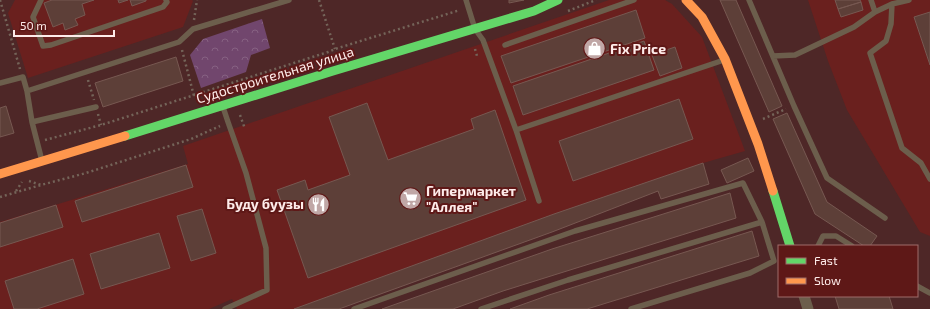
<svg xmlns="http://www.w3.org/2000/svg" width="930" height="309" font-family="'Exo 2',sans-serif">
<defs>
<pattern id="forest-crowns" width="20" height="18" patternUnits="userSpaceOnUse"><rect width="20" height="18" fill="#71466d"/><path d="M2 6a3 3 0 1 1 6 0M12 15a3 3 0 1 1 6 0" fill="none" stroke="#866182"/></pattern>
</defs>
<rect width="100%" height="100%" fill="#4e2727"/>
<!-- built -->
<path fill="#6a201e" d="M15,0H192L193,1L183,27L28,78L8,13Z
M609,0H665L672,4L702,37L745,151L703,163L554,214L294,309H237L232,299L209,309H0V222L188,164L183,146Z
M808,0H930V236L920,232L847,110L828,61Z"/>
<!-- forest -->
<path fill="url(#forest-crowns)" d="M262,19L270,48L251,55L246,72L201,88L190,55L203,39Z"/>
<!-- building -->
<path fill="#5d3f38" stroke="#775851" d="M52,0H94L82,4L85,15L75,19L78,25L65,30L63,23L53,27L44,3Z
M118,0H128L119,3Z
M130,0H146V1L132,6Z
M509,0H524L509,3Z
M720,0H736L782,106L769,112Z
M835,0H860L861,2L838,9Z
M861,2L863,10L841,17L838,9Z
M636,10L645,38L511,83L501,56Z
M930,12V65L914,17Z
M644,41L654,70L523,115L513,86Z
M675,47L682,68L660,76L652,55Z
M176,57L183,81L103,107L95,83Z
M679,99L693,139L573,181L559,141Z
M367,103L388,160L474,129L471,119L495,110L526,200L308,278L277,190L305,180L308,190L350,175L329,117Z
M6,106L14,133L0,137V108Z
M787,113L827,202L877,236L870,246H864L815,214L773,119Z
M748,158L754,171L727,183L721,170Z
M703,163L709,184L661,199L658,191L552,232L339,309H294L554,214Z
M186,165L193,187L82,222L75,201Z
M730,193L736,218L503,291L453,309H382L552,249Z
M56,205L63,227L0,247V223Z
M202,209L216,253L191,261L177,216Z
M752,231L759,256L587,309H510L549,295Z
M159,233L170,268L101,289L90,254Z
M73,259L84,294L37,309H14L5,281Z
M835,296H889L893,309H839Z"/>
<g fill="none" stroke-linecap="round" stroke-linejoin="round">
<!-- path -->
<path stroke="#746459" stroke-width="2.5" stroke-dasharray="2 3" stroke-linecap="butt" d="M0,0L20,69
M319,0L335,49
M568,11L596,0
M194,20L197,0
M475,49L477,56
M182,50L194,96
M88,80L94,100
M98,114L101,125
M240,115L245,129
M763,119L786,109
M45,140L101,125L328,52L335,49L460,10
M29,181L41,185
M16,191L22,182
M0,197L41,185L86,173L191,139L220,126"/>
<!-- lane -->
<path stroke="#6c5e4c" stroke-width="5.5" d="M41,0L33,17L43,46L51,45L163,7L167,2L166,0
M466,0L475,29L483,40L516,130L724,60
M749,0L794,106L827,178L885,218
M892,4L891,24L886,41L870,53L902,148L921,163L930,179
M875,12L892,4L909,0
M505,45L634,0
M773,56L795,55L854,27L875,12L871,0
M0,83L23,77L27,91L32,122L42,161
M27,91L179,42L193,29L289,0
M223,107L228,122L246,173L266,248L267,290L225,309
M32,122L96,107
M516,130L539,201
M818,246L823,236H836L852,246
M917,286L930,293
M354,309L575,231L743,183L762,222L774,261L750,273L631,309
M481,309L568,280L762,222L763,225"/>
<!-- street -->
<path stroke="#6c5e4c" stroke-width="11" d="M804,296L808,309"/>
<!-- fast -->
<path stroke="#63d668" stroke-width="9" d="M125,136L333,71L534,11L558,0
M773,191L790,246"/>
<!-- slow -->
<path stroke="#ff974d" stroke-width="9" d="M686,0L702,17L725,59L758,144L773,191
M0,174L125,136"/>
</g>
<!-- icons -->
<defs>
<symbol id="shop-disc" viewBox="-11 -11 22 22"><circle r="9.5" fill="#c0a7a6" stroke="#5e1817"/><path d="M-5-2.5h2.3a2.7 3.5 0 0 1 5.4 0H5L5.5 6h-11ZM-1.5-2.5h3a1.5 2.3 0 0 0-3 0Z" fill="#fff"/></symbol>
<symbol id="supermarket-disc" viewBox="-11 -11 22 22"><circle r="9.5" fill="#c0a7a6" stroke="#5e1817"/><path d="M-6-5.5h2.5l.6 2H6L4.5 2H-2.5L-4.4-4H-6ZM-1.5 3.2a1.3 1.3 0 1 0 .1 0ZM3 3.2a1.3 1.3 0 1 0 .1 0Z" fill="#fff"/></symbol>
<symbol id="restaurant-disc" viewBox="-11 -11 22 22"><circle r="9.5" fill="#c0a7a6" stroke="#5e1817"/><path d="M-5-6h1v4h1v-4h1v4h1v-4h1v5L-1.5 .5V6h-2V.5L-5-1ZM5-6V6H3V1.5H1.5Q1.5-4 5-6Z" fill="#fff"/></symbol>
</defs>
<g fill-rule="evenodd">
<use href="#shop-disc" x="582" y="36" width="25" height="25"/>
<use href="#supermarket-disc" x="398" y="186" width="25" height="25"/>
<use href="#restaurant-disc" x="306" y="192" width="25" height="25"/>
</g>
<g text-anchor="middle" stroke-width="4" stroke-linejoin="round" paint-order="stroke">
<!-- poi labels -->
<g font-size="14" font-weight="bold" fill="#feecea" stroke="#5e1817" text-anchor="start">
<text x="610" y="54">Fix Price</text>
<text x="426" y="196">Гипермаркет<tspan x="426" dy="16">"Аллея"</tspan></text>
<text x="304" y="209" text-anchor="end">Буду буузы</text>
</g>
<!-- street labels -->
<g font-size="14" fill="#feecea" stroke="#5e1817">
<text transform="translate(275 75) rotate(-17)" y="5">Судостроительная улица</text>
</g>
</g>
<!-- legend -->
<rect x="778" y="245" width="140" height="52" fill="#5e1817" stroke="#9e6d6b"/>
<rect x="786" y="258" width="20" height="6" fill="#63d668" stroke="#9e6d6b"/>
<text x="814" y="265" font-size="12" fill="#feecea">Fast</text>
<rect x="786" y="278" width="20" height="6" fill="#ff974d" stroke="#9e6d6b"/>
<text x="814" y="285" font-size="12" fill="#feecea">Slow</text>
<!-- scale -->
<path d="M14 30v6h100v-6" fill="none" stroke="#feecea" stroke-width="2"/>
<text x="20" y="30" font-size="12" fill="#feecea" stroke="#5e1817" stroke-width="3" paint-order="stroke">50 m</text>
</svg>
